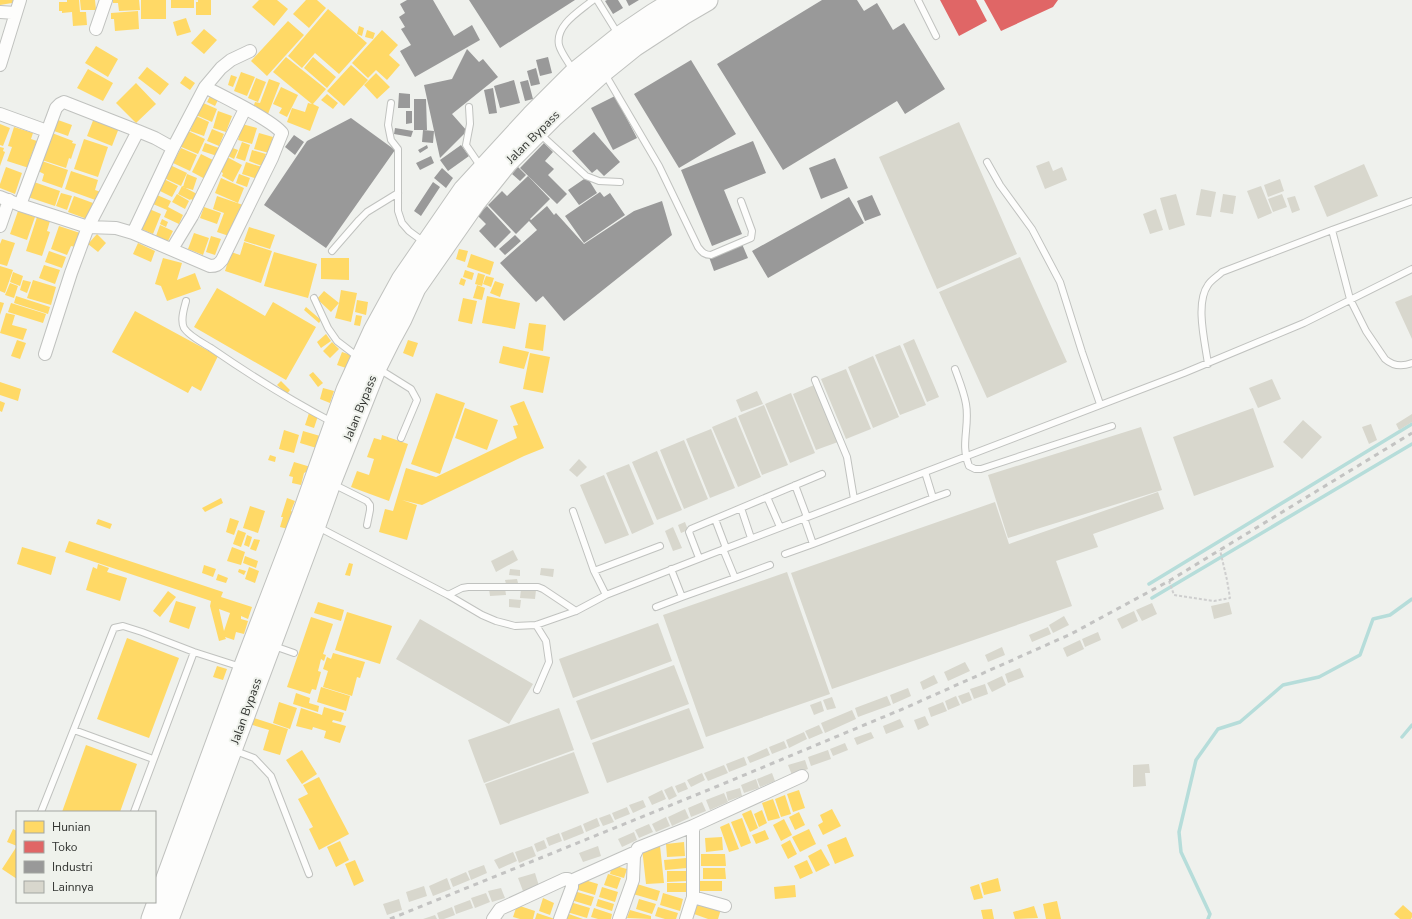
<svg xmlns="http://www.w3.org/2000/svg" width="1412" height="919" font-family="'Nunito Sans',sans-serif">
<rect width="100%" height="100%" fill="#eff1ed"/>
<!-- homes -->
<path fill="#ffd966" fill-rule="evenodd" d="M0,0H17L18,2L0,5Z
M67,0H79L80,12H86L87,25L73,26L72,12L62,13V11H59V2H67Z
M80,0H95L96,10H81Z
M113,0H139L140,10L119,11L118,3H113Z
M141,0H166V19H141Z
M171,0H194V8H171Z
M198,0H211V15H196V2H198Z
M259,0H277L288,9L274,26L252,7Z
M306,0H317L326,8L309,28L293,14Z
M328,9L367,43L339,74L315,53L302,68L288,56Z
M138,11L139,29L115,31L114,19H111V13Z
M186,18L191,32L177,36L173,22Z
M288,21L304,35L267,76L251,61Z
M359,26L364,28L362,36L357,34Z
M204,29L217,40L204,54L191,43Z
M367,30L375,33L373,39L365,37Z
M382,30L398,45L389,55L400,65L387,80L376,70L368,78L352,63Z
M96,46L118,59L108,77L85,63Z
M286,57L326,89L313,104L319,107L310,131L287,122L292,108L305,112L308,103L312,104L273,72Z
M313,57L336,77L327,88L304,68Z
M351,65L368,80L344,106L327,91Z
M147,67L169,84L160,95L138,78Z
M88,69L113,83L103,101L77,88Z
M241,72L255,77L247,96L234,91Z
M376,73L390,87L377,99L364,85Z
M231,75L237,77L233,87L228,85Z
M185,76L195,83L190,90L180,83Z
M256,78L266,82L258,102L248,98Z
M269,79L280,83L268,114L253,108L255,102L260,103Z
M136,83L156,104L136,123L116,103Z
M281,87L298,95L287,117L279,113L282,108L273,104Z
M327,94L338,103L333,109L321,100Z
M210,96L218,100L215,106L207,102Z
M201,102L217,109L212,122L196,115Z
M218,111L232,116L226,132L213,128Z
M196,116L209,122L204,136L190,131Z
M94,118L119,128L112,146L87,136Z
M58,120L72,125L68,136L54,131Z
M0,124L10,128L3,146L0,145Z
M242,124L257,128L252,144L238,140Z
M14,127L33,133L31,139L37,141L29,161L32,162L29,168L7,161L12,147L8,146Z
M212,129L224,134L219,146L207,141Z
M186,130L205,139L198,154L179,146Z
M52,133L73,141L72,143L76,144L71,159L69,158L66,168L42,160Z
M259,133L273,137L269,153L254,149Z
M84,139L108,147L98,177L74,169Z
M242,142L250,145L245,161L236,158Z
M205,143L219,148L217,156L202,151Z
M0,147L4,148L3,151L5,152L0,166Z
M230,147L238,150L234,159L226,155Z
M181,148L197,155L190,171L173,163Z
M252,150L266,154L262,166L249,161Z
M201,154L215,161L205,179L192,172Z
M225,156L242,165L233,182L222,176L223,173L218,170Z
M42,161L68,170L62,188L42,181L44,174L38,171Z
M246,162L262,167L258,179L242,174Z
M170,165L187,173L181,186L164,178Z
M6,167L22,173L15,194L0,188V184Z
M71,171L98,180L95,190L101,192L98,201L65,189Z
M187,174L197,178L193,190L183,187Z
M239,174L250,178L247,187L236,183Z
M221,178L244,188L238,203L215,193Z
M164,179L178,186L172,197L158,190Z
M34,182L60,191L55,206L28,197Z
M182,186L197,194L194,201L191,199L190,200L178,194Z
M61,193L72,196L67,210L56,206Z
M177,194L189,201L185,209L172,202Z
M157,195L171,201L168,207L183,215L179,224L164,217L167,210L153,204Z
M74,196L93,203L87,219L68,212Z
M217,196L243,205L232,237L217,232L224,213L213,209Z
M204,207L221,213L217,224L200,218Z
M147,208L161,214L153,234L139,228Z
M18,211L35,217L27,240L10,234Z
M37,217L50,221L47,231L50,232L42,256L26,251Z
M162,219L168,222L166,227L160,224Z
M160,225L173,231L168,241L156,236Z
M59,226L80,233L75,247L71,246L67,255L51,249Z
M249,227L275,235L270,249L244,241Z
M194,233L209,238L203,255L188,249Z
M97,234L106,243L98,252L88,244Z
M211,236L221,239L215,255L206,252Z
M2,239L15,243L7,266L0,264V244Z
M244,242L272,251L261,283L225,271L231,252L240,255Z
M138,243L155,251L151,262L133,254Z
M459,249L468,251L465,262L456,259Z
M49,251L66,257L62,268L45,262Z
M274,252L317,264L308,298L264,286Z
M471,254L494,262L490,275L467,267Z
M163,258L182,263L177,280L195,273L201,289L167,301L161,286L155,284Z
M321,258H349V280L321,279Z
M44,265L60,270L55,284L39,278Z
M0,266L13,270L5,293L0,291Z
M465,270L474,273L472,280L463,277Z
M13,272L23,276L20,286L10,282Z
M478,273L485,275L482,286L475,284Z
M486,276L494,278L491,287L483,284Z
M461,278L466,280L464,286L459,284Z
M23,280L31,282L27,293L20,290Z
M33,280L56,287L51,305L27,298Z
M495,281L504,284L500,297L490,293Z
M10,283L18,286L14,298L5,295Z
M477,285L485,288L482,300L473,298Z
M217,288L265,316L273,302L316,327L286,380L194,327Z
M341,290L357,293L351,322L335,318L339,303L331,312L317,299L324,291L339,303Z
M16,296L50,307L48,314L14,303Z
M487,296L520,303L515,329L482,323Z
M463,298L477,301L472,324L458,321Z
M357,300L368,302L366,315L355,312Z
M0,302L4,303L0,315Z
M11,303L46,314L43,323L8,312Z
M306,307L321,320L319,323L304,310Z
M135,311L218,356L201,391L192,386L188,393L112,352Z
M6,313L15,315L12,325L27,329L23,340L0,333Z
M356,315L362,316L360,326L354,325Z
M529,323L546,325L543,351L525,348Z
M326,334L331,341L321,348L317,342Z
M17,340L26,343L20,359L11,356Z
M408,340L418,343L413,357L403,353Z
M332,342L339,349L330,358L323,351Z
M503,346L529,352L524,369L499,363Z
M342,352L351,355L346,368L337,365Z
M530,353L550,357L543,393L523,389Z
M313,372L323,383L318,387L309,375Z
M281,381L290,390L287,394L277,385Z
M0,382L21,389L18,401L0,395Z
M323,388L334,391L330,403L320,399Z
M436,393L465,403L440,474L411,464Z
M0,401L5,403L2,412L0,411Z
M524,401L544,448L524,456L422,505L402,500L417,505L407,540L379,532L385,509L393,511L406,468L436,477L517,438L513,426L518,425L510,406Z
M465,408L498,420L487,450L455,438Z
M309,413L318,416L314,428L305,425Z
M284,430L299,435L294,453L279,449Z
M303,431L327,438L323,450L300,443Z
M382,435L408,444L389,501L351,487L357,471L369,475L374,459L367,457L374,438L381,440Z
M270,455L276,457L275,462L268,460Z
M294,462L314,468L304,473L301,485L292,483L293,477L289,476Z
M221,498L223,503L205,512L202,508Z
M287,498L295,501L291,511L293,512L288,529L280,527L283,517H281Z
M250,506L265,511L258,533L243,528Z
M230,518L239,521L234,535L226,532Z
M98,519L112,524L110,529L96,524Z
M238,530L246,533L241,547L233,544Z
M247,535L252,537L249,547L244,545Z
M254,539L260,540L256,551L250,549Z
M69,541L223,592L221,597L252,607L248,619L241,616V619L248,621L244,634L236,632L234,640L225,637L226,639L219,641L210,606L211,601L65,552ZM219,609L230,613L224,631Z
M22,547L56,557L51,575L17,564Z
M232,547L245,552L241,565L227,561Z
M245,556L258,561L256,568L243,563Z
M349,563L353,564L350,576L345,575Z
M98,564L109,568L107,572L127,578L120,601L86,590L93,567L97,569Z
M204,565L216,569L213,577L202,573Z
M249,567L259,571L255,583L245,579Z
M239,569L246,571L244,575L238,572Z
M218,574L228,578L226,583L216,580Z
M168,591L176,597L160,617L153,611Z
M176,601L196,607L189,629L169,622Z
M318,602L344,610L341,621L314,613Z
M347,612L392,626L380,664L335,650Z
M311,617L333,624L323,654L326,655L324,661L321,659L318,671L321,672L316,690L312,689L310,694L287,687Z
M127,638L179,658L149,738L97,719Z
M333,653L365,662L360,678L357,677L352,696L323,687L328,671L323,669L327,657L331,659Z
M217,666L227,669L223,680L213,677Z
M321,687L350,696L346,711L317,702Z
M296,693L310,698L309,703L319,706L318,712L293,704Z
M279,702L297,708L290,729L273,723Z
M324,707L344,713L341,722L333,720L332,722L346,726L340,743L324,738L326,731L313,727L312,730L296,726L301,708L322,715Z
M251,717L288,729L280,755L263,750L269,730L249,724Z
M86,745L137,764L120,812H62Z
M302,750L317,774L302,784L286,760Z
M319,777L349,834L319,850L309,829L313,827L298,799L308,794L303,785Z
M799,790L805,808L793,812L787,794Z
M785,795L791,814L781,817L775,799Z
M773,799L780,818L768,821L762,803Z
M832,809L841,826L823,835L818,825L823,822L820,815Z
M751,810L758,828L750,832L742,814Z
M762,810L767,823L759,827L754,814Z
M799,812L805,825L795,830L789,817Z
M742,818L751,843L741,847L731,822Z
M784,819L792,835L781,841L773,825Z
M729,823L739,849L729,852L720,827Z
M13,829L17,831V846L7,842Z
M809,829L816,844L800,852L792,837Z
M765,830L769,839L756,844L752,835Z
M722,837L723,850L706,852L705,838Z
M846,837L854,856L835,864L827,845Z
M790,840L797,854L788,859L781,845Z
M340,841L349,860L336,867L327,847Z
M684,842L685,856L667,857L666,844Z
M17,846V879L2,869Z
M660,846L664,883L646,884L642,848Z
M821,849L830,865L816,872L808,856Z
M701,854H725L726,866H701Z
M686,858L687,868L665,870L664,860Z
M355,860L364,881L354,886L345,864Z
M807,860L813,873L800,879L794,866Z
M612,865L627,869L624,878L610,874Z
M703,868H725L726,879H703Z
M667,871H687V881L667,882Z
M608,874L621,878L617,889L604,885Z
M578,878L598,884L595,895L575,889Z
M998,878L1001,891L984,895L981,883Z
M699,881H722V891H699Z
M667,883H686V892H667Z
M637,884L660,891L657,901L633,894Z
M979,884L983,898L974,900L970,887Z
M795,885L796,897L775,899L774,887Z
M602,887L618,892L615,902L599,897Z
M574,891L594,897L591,906L571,900Z
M663,893L683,899L680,911L660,905Z
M543,898L554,903L550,915L539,911Z
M598,899L614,904L612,911L596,906Z
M639,899L656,904L652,914L636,909Z
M1057,901L1061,919H1046L1043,904Z
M570,902L590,908L587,918L567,912Z
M698,902L721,909L718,919H708L694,914Z
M517,905L535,911L533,919H520L513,917Z
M1403,905L1412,913V917L1411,919H1400L1394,914Z
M1034,906L1038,918L1015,919L1013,912Z
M658,907L678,913L676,919H665L655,916Z
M594,908L612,914L611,919H598L591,917Z
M992,909L994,919H983L981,910Z
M630,910L651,916V919L627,918Z
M537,913L555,919H535Z
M566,913L583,919H565Z"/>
<!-- shops -->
<path fill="#e06666" d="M940,0H976L987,21L959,36Z
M984,0H1058L1053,7L1001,31Z"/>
<!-- industry -->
<path fill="#999" d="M407,0H433L454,36L472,25L480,40L415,77L400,51L411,45L401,29L405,27L399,17L405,13L400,4Z
M469,0H575L500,48Z
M607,0H618L623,8L613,14L605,1Z
M626,0H639L629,6Z
M822,0H857L864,11L877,3L893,30L904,23L945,89L905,114L897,101L783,170L717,64Z
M467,49L479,62L483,59L498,77L452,114L467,131L440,158L424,85L452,79Z
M548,57L552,73L540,76L536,60Z
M691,60L736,134L679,168L634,94Z
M536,68L540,84L531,86L527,71Z
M514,80L520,103L500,108L494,86Z
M528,80L533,99L525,101L520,82Z
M493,88L497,113L489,114L484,90Z
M399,93L410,94V108H398Z
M615,96L637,138L613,150L591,108Z
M414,99H426L427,130H414Z
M406,111H412V123L406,124Z
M351,118L395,150L326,248L264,205L307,141Z
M395,128L413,131L411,137L394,134Z
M423,130L434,131L433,143L422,142Z
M594,132L620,162L604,176L597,169L592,173L572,151Z
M294,135L304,142L295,155L285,147Z
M753,141L766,173L724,190L742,234L712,246L681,170Z
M544,143L553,152L545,161L554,169L548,175L567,194L557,204L520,168Z
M427,145L428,148L420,153L418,150Z
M461,145L469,156L448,171L440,160Z
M431,156L434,163L420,170L416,163Z
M835,158L848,188L821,199L809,168Z
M518,167L526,175L520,181L512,174Z
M442,168L453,178L446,188L434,178Z
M528,176L550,199L530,219L531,220L547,206L554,215L556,213L584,244L634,211L662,201L672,235L564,321L543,296L536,302L500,263L537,230L529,221L516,234L488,205L502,191L507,196Z
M587,177L597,193L579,205L568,190Z
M433,182L440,187L421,216L414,211Z
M600,192L604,197L610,193L625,215L584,243L565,216Z
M872,195L881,215L865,221L857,201Z
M849,197L864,223L768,278L752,251Z
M487,206L511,232L495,248L479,231L486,224L477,215Z
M515,235L521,241L505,255L499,249Z
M742,244L748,258L714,271L709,257Z"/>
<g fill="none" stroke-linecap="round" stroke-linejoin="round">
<!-- stream -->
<path stroke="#b6ddda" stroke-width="3.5" d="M1149,584L1412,424
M1152,598L1412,444
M1402,737L1412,725
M1208,919L1210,914L1181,852L1179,832L1196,760L1218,729L1240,722L1283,685L1319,677L1360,655L1373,619L1390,615L1412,599"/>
</g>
<!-- building -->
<path fill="#d8d7cd" d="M959,122L1017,254L937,289L879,157Z
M1049,161L1053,171L1062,167L1067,180L1045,189L1036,166Z
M1364,164L1378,196L1327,217L1314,186Z
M1280,179L1284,191L1268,197L1264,185Z
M1261,186L1272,213L1258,219L1247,191Z
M1201,189L1216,192L1211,217L1196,215Z
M1176,194L1185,225L1169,230L1160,198Z
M1223,194L1236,196L1233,214L1220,212Z
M1282,194L1287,207L1273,212L1268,199Z
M1295,196L1300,210L1292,213L1287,198Z
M1156,209L1163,230L1150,234L1143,214Z
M1020,257L1067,362L987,398L939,292Z
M1412,295V339L1395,302Z
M914,339L939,397L927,402L903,344Z
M900,345L926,405L900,415L875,355Z
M873,356L899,417L873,428L848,367Z
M846,369L871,429L846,439L821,379Z
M1272,379L1281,399L1258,408L1249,388Z
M814,385L838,442L816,450L793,394Z
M757,391L763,404L741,412L736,400Z
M791,393L815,453L790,463L765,404Z
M764,405L788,465L762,475L738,416Z
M1253,408L1274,467L1194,496L1173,437Z
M1412,414V422L1399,430L1396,424Z
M736,417L761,477L738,487L712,427Z
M1303,420L1322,437L1302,459L1283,442Z
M1371,424L1377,440L1369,444L1362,427Z
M1141,427L1162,490L1008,538L988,475Z
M711,429L735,488L710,498L686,439Z
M684,440L708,499L684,509L660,450Z
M657,451L682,510L657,520L632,462Z
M579,459L587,467L577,477L569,470Z
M629,464L654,524L632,534L606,473Z
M604,475L629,535L605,544L580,485Z
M1158,492L1164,509L1093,534L1098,547L1056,561L1072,606L832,689L791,573L995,502L1009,544Z
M685,522L688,530L681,533L678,525Z
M673,527L682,548L673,551L665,531Z
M513,550L518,560L496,572L491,561Z
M541,568L554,569L553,577L540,575Z
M510,569L520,570V576L509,575Z
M787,572L830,694L706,737L663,615Z
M517,579L518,583L506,584L505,580Z
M505,588L506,595L490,596L489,589Z
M521,589L536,590L535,599L520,598Z
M509,599L521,600L520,608L509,607Z
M1229,602L1232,614L1214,619L1211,606Z
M1152,603L1157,614L1142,621L1136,610Z
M1134,611L1138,621L1122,629L1117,619Z
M1064,616L1069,625L1053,633L1049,625Z
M420,619L533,684L509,724L396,659Z
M658,623L672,661L573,698L559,659Z
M1048,627L1051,634L1032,642L1029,635Z
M1098,632L1101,640L1085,647L1082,639Z
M1080,640L1084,649L1067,657L1063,648Z
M1002,647L1005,655L988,662L985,655Z
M965,662L970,671L948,681L944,672Z
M674,665L689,704L591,740L576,701Z
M1020,668L1024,677L1008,683L1005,674Z
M934,675L938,683L923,690L920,682Z
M1002,676L1006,685L992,692L987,683Z
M985,684L988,694L974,699L970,689Z
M908,688L911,696L893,704L890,695Z
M969,692L972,700L962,704L958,696Z
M887,696L891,705L858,717L855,708Z
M956,696L960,705L948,710L945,701Z
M832,697L836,708L827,710L823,700Z
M821,701L824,711L814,715L810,705Z
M943,702L947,711L931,717L928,708Z
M559,708L574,750L484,783L468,740Z
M689,708L704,748L607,783L592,743Z
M852,710L856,719L825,733L821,723Z
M925,716L929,725L918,730L914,720Z
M900,719L904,727L886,734L883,726Z
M819,725L823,733L809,739L805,731Z
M804,732L807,739L789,748L786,740Z
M871,732L874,738L857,745L854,738Z
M784,741L787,748L772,754L769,747Z
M845,743L848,750L833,756L830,749Z
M767,748L770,755L750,763L747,757Z
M828,750L831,759L811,766L808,757Z
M574,752L589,793L500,825L485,784Z
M744,757L747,765L729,772L726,764Z
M805,760L808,769L792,775L788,765Z
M1149,764L1150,773H1145L1146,786L1133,787V765Z
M724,765L728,773L708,781L704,773Z
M702,773L705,780L691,787L687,780Z
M772,773L775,781L760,787L757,779Z
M756,779L759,788L744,793L741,785Z
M685,782L688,789L678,793L675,786Z
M672,786L677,796L669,800L664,790Z
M740,788L742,796L728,801L726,792Z
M662,790L666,799L652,805L648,797Z
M724,793L728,802L710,810L706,800Z
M643,800L646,807L633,813L629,805Z
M702,802L706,811L691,817L688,808Z
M627,807L630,814L615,820L612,813Z
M685,809L689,818L672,826L668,817Z
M610,814L614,822L603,826L599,818Z
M666,817L670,826L656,832L652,824Z
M597,818L600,826L586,832L583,824Z
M649,824L653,832L639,838L635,830Z
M581,825L584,833L564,841L561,833Z
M634,832L637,840L622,847L618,839Z
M559,833L562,841L549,846L546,838Z
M544,840L547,848L537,852L534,844Z
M532,846L536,856L519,863L515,852Z
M598,846L601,856L583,862L579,853Z
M513,852L517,861L499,869L494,860Z
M484,865L487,873L471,880L468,871Z
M466,872L470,880L453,887L450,879Z
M535,873L539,886L523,891L518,878Z
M447,878L451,889L433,896L429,886Z
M424,886L427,896L409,902L406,892Z
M501,888L505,898L492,902L488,891Z
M486,893L490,902L475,908L471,898Z
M399,899L402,910L387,915L383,904Z
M470,900L473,908L456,914L454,906Z
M452,907L455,915L444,919H439L437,913Z
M435,915L437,919H423Z"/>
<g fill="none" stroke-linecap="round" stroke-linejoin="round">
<defs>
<path id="lane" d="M597,0L618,34
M918,0L936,36
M573,70C569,63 561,53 559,45C555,25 580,11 593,0
M605,74L659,166L698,247C702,252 704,255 711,255L751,238L752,231L741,201
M391,103L388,125L391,140L398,149V211L402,223L409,231L424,242
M469,107L470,124L466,145L481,167
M540,134L586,176L599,181L620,182
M987,162L1000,185L1032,229L1060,282L1082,352L1100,404
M1332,230L1350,299L1366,331L1385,359C1393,366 1402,367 1412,363
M332,251L359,220L367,212L398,193
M314,298L328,328L337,341L358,357
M186,301C184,309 180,320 184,328C189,336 203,343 211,348C250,375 290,400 332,422
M1208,364C1205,342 1195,303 1208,285C1211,280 1218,276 1222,272L1332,230L1412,201
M379,369L411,389L417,400L401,438
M955,369C959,380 964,392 966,404C970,426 960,444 969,466L975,469H981L1112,426
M815,380L847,457L854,499
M333,484L367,501L370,505V510L367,525
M795,485L807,517
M767,497L780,527
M933,498L947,493
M741,508L751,538
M573,511L594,571L606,595
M804,518L813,544L933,498L925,472
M715,519L726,548
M318,527L448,595L482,615L496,621L515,626L536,625L576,611L606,595L711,554L1184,373L1304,323L1412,269
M785,554L813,544
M699,558L689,532L691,529L822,474
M671,569L682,597L735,578L723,549
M594,571L660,546
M735,578L770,565
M448,595L462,588L468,587H538L543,589L576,611
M656,607L682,597
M536,625L546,641L549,662L537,690
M274,646L294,653
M74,730L153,759
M233,750L254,758L271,776L309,874
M41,812L114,628L123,626L142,632L194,652L241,667
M134,812L194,652"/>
<path id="street" d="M0,12L16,13
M96,29L106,0
M0,65L20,0
M0,114L47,131
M0,197L20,205L88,227L116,228L133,233L210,266C216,266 218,265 222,260L272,158L282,133C272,120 222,96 205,87
M20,205L56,108L60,104L64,102L138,131
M0,226L9,200
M133,233L173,148L205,87L221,68L231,60L250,51
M172,249L192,216L245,109
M45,354L71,273L88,227L138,131L155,138L173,148
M571,881L636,852
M693,897L725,906
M493,919L500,909L565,879H568L572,883V887L560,919
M619,919L633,880L634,856L638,848L693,826
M686,919L693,897V826L802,776"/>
<path id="highway" d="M152,919L244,668L303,514L347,390L374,331L402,280L464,190L532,116L575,73L620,37L654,14L677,0
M168,919L315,525L330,483L376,367L389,341L401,319L415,288L475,202L507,162L552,117L603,71L634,46L683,14L707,0"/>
</defs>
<!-- lane casing -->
<use href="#lane" stroke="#c0c2bf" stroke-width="8"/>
<!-- street casing -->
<use href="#street" stroke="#c0c2bf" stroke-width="14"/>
<!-- highway casing -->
<use href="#highway" stroke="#c0c2bf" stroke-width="23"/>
<!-- path -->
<path stroke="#cecece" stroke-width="2" stroke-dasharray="3 2" stroke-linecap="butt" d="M1169,581L1174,595L1214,601L1230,598L1227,580L1220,550"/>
<!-- lane -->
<use href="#lane" stroke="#fdfdfc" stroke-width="6"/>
<!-- street -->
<use href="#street" stroke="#fdfdfc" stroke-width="12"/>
<!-- highway -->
<use href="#highway" stroke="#fdfdfc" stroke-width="21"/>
<!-- rail -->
<path stroke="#c3c3c2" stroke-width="3" stroke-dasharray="5 5" stroke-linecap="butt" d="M390,919L718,786L905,708L1071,634L1169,581L1412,433"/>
</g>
<g text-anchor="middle" stroke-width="4" stroke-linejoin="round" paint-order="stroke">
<!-- street labels -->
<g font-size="12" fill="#313330" stroke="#eff2ec">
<text transform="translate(533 137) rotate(-45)" y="4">Jalan Bypass</text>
<text transform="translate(360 408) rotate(-68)" y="4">Jalan Bypass</text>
<text transform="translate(246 711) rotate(-70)" y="4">Jalan Bypass</text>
</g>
</g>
<!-- legend -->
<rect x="16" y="811" width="140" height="92" fill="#eff2ec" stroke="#a3a6a1"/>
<rect x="24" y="821" width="20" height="12" fill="#ffd966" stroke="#a3a6a1"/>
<text x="52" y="831" font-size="12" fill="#313330">Hunian</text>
<rect x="24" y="841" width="20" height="12" fill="#e06666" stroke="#a3a6a1"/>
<text x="52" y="851" font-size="12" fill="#313330">Toko</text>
<rect x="24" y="861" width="20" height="12" fill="#999999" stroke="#a3a6a1"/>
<text x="52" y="871" font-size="12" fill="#313330">Industri</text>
<rect x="24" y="881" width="20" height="12" fill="#d8d7cd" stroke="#a3a6a1"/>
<text x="52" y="891" font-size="12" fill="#313330">Lainnya</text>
</svg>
